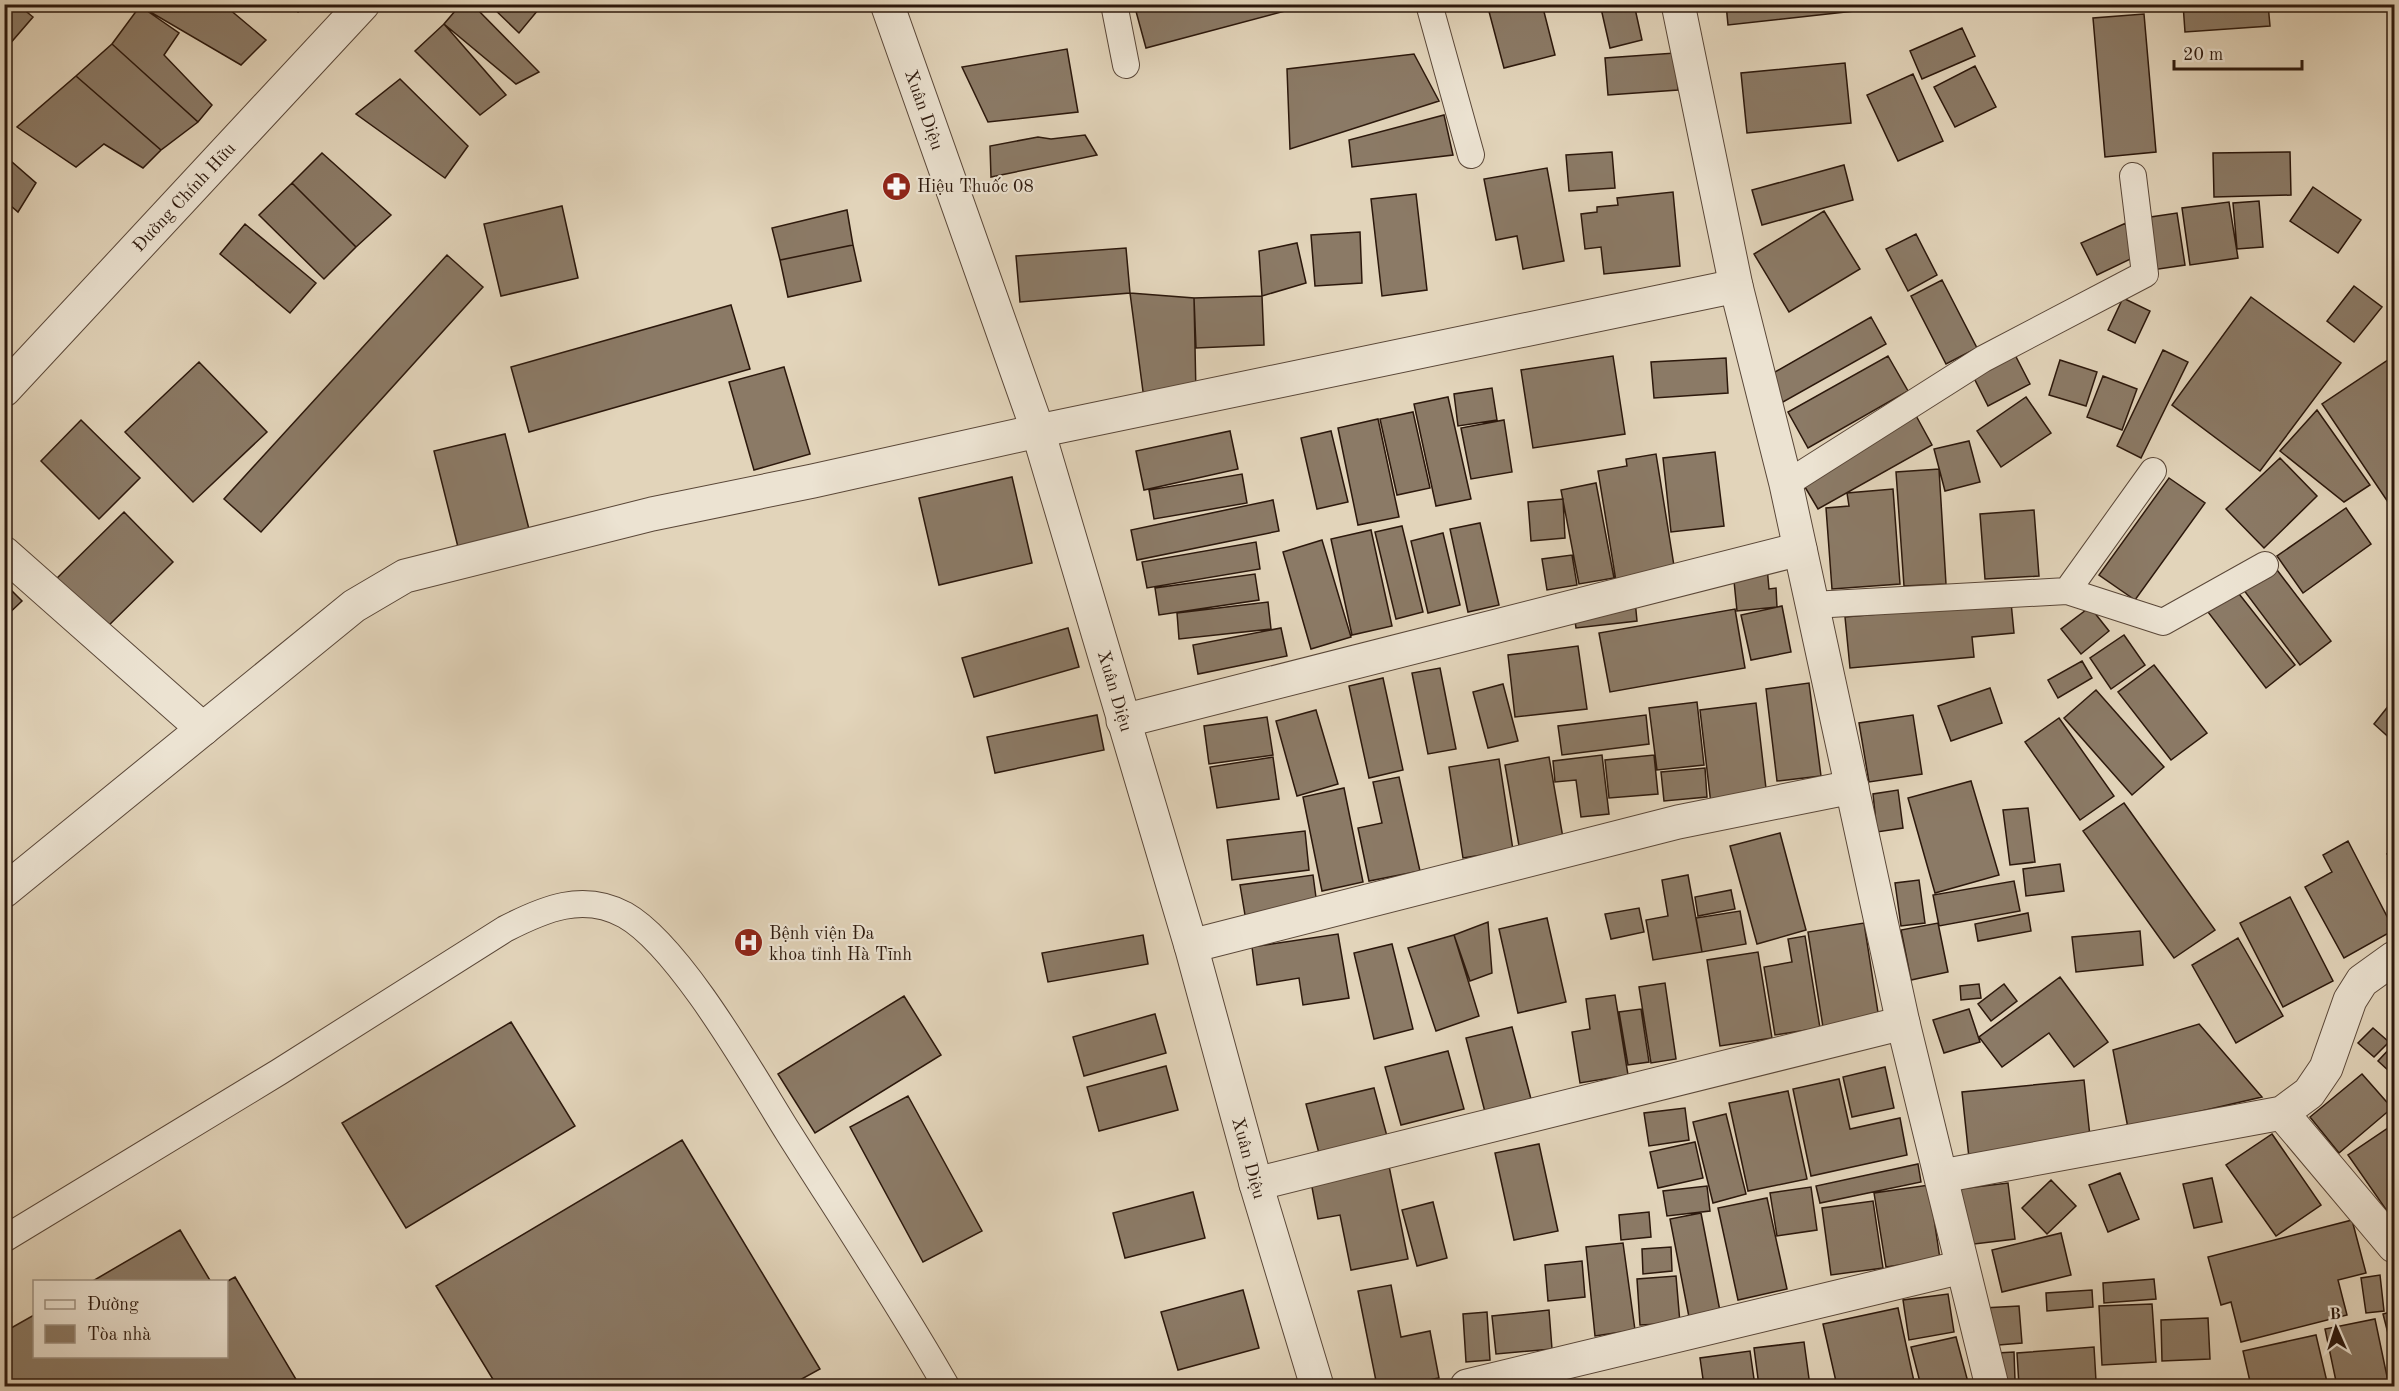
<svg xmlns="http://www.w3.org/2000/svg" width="2399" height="1391" font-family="'Old Standard TT',serif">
<rect width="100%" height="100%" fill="#e2d4ba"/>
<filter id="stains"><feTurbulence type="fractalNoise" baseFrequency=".00333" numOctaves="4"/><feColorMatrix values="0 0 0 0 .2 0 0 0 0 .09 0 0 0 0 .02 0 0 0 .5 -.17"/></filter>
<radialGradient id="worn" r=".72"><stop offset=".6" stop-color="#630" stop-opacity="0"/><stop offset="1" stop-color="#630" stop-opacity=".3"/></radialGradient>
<!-- building -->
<path fill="#8b7a66" stroke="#2c180c" stroke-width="1.5" d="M4,4H17L33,17L8,46L4,44Z
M141,4H223L266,40L241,65L140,6Z
M288,4H303L298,12Z
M461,4H472L539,72L516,84L444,24Z
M489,4H543L519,33Z
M1134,4H1289V10L1146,48Z
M1487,4H1542L1555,55L1504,68Z
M1600,4H1634L1642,40L1610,48Z
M1726,4H1918L1728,25Z
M2183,4H2268L2270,26L2185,32Z
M140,6L179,33L164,55L212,105L198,122L112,44Z
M2144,14L2156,152L2105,157L2093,18Z
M444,24L506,95L480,115L415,51Z
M1962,28L1975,56L1922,79L1910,51Z
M112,44L198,122L161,150L76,76Z
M1067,49L1078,112L988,122L962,67Z
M1675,53L1678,90L1608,95L1605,58Z
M1414,54L1439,101L1290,149L1287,69Z
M1845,63L1851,123L1747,133L1741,73Z
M1975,66L1996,107L1955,127L1934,87Z
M1913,74L1943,141L1898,161L1867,95Z
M76,76L161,150L143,168L104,144L76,167L17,127Z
M400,79L468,146L445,178L356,114Z
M1444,115L1453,155L1352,167L1349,140Z
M1085,135L1097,155L991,177L990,146L1038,137L1051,139Z
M1612,152L1615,188L1569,191L1566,155Z
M2290,152L2291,195L2214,197L2213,153Z
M322,153L391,215L356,247L292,183Z
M4,155L36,183L18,212L4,200Z
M1844,165L1853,200L1762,225L1752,190Z
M1547,168L1564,261L1523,269L1517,236L1496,240L1484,179Z
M292,183L356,247L324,279L259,215Z
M2313,187L2361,220L2338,253L2290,221Z
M1673,192L1680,266L1604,274L1601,247L1585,249L1581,214L1597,212V207L1618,205L1617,198Z
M1416,194L1427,290L1382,296L1371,199Z
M2259,201L2263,247L2237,249L2233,203Z
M2229,202L2238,258L2190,265L2182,208Z
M562,206L578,278L501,296L484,224Z
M847,210L853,245L780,260L772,228Z
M1824,211L1860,269L1789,312L1754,254Z
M2177,213L2185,265L2152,270L2144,218Z
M2126,223L2141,254L2097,275L2081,243Z
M245,224L316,283L290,313L220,254Z
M1360,232L1362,283L1315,286L1311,235Z
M1916,234L1937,275L1908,291L1886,249Z
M1297,243L1306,283L1262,296L1259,251Z
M853,245L861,281L788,297L780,260Z
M1126,248L1130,293L1020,302L1016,256Z
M447,255L483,287L261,532L224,499Z
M1942,280L1977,348L1946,364L1911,296Z
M2354,286L2382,307L2354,342L2327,321Z
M1130,293L1194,298L1196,395L1144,399Z
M1262,296L1264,345L1196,348L1194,298Z
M2251,297L2341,363L2260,471L2172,405Z
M2123,298L2150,311L2135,343L2108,330Z
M731,305L750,369L529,432L511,367Z
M1871,317L1886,344L1783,402L1768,376Z
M2012,349L2030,384L1988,406L1970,370Z
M2163,350L2188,362L2141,458L2117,446Z
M1613,356L1625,434L1533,448L1521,370Z
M1888,356L1908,391L1808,448L1788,412Z
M2394,356V511L2322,404Z
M1726,358L1728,393L1654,398L1651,362Z
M2060,360L2097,372L2086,406L2049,395Z
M199,362L267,432L193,502L125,432Z
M784,367L810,454L754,470L729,382Z
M2103,376L2137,389L2122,430L2087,417Z
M1492,388L1497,420L1458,426L1454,394Z
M1448,397L1471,499L1436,506L1414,404Z
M2026,397L2051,433L2001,467L1977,431Z
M2317,410L2370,485L2344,502L2280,451Z
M1413,412L1430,488L1397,495L1380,419Z
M1914,412L1932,445L1818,509L1799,477Z
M1378,419L1399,517L1358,525L1338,428Z
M81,420L140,478L99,519L41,461Z
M1504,420L1512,472L1471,479L1461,428Z
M1230,431L1238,469L1144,490L1136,451Z
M1331,431L1348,502L1317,509L1301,438Z
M505,434L531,537L460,555L434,451Z
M1969,441L1980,482L1945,491L1934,449Z
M1715,452L1724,526L1671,532L1663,458Z
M1656,454L1675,572L1616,581L1598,471L1627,466L1626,459Z
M2280,458L2317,496L2264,548L2226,509Z
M1939,469L1946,584L1904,586L1896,472Z
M1242,474L1247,503L1154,519L1149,490Z
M1012,477L1032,563L939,585L919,498Z
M2169,478L2205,503L2135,600L2099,575Z
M1596,483L1614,578L1579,584L1561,490Z
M1893,489L1900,584L1832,589L1826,508L1849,506L1847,493Z
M1563,499L1565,538L1531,541L1528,502Z
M1273,500L1279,531L1137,560L1131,530Z
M2346,508L2371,544L2303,593L2277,556Z
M2034,510L2039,576L1985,579L1980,514Z
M124,512L173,562L98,636L49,586Z
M1480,523L1499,605L1468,612L1450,529Z
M1402,526L1423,612L1396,619L1375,532Z
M1371,530L1392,626L1352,635L1331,539Z
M1443,533L1460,605L1428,613L1411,541Z
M1322,540L1351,637L1311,649L1283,552Z
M1256,542L1260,569L1147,588L1142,562Z
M1572,555L1577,585L1547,590L1542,559Z
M2274,566L2331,641L2300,665L2243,589Z
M1767,567L1769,589L1776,588L1777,607L1737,611L1733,571Z
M1255,574L1259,600L1159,615L1155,588Z
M4,583L22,601L4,618Z
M2236,590L2295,665L2266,688L2208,612Z
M1635,600L1637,621L1576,628L1573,607Z
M1268,602L1271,629L1179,639L1177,613Z
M2011,602L2014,633L1972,637L1974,657L1850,668L1845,617Z
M1782,606L1791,652L1751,660L1741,615Z
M2090,607L2109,631L2081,654L2061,629Z
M1735,609L1745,668L1610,692L1599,633Z
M1068,628L1079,667L974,697L962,658Z
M1281,628L1287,656L1198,674L1193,645Z
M2124,635L2145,665L2111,689L2090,658Z
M1578,646L1587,709L1515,717L1508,655Z
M2082,661L2092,678L2058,698L2048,680Z
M2154,665L2207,733L2171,760L2118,692Z
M1440,668L1456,749L1428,754L1412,673Z
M1383,678L1403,770L1369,778L1349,686Z
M1809,683L1821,776L1777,781L1766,689Z
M1503,684L1518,741L1488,748L1473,692Z
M1990,688L2002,723L1951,741L1938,706Z
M2096,690L2164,767L2132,795L2064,718Z
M2394,699V742L2374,724Z
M1697,702L1704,765L1657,770L1649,708Z
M1756,703L1767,797L1711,804L1700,710Z
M1316,710L1338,784L1297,796L1276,721Z
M1097,715L1104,750L995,773L987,737Z
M1646,715L1649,744L1562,755L1558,726Z
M1913,715L1922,774L1869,782L1859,723Z
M1267,717L1273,755L1209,764L1204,726Z
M2059,718L2114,796L2080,820L2025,742Z
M1602,755L1609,814L1581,817L1576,780L1555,782L1553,761Z
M1654,755L1658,794L1609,798L1605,760Z
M1273,757L1279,799L1217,808L1210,767Z
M1549,757L1563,838L1519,846L1505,765Z
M1499,759L1513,850L1463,858L1449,767Z
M1705,768L1707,797L1664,801L1661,772Z
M1399,777L1420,871L1369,881L1358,828L1382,823L1373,782Z
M1971,781L1999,875L1935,893L1908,798Z
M1344,788L1363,882L1322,891L1303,797Z
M1898,790L1903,828L1877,832L1873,794Z
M2124,803L2215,930L2174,958L2083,831Z
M2028,808L2035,862L2010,865L2003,810Z
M1305,831L1309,870L1232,880L1227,840Z
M1780,833L1806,930L1757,944L1730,846Z
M2348,841L2394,930L2344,958L2305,887L2332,872L2323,855Z
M2394,848V864L2387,854Z
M2060,864L2064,891L2026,896L2023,869Z
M1313,875L1317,905L1245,915L1240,885Z
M1688,875L1702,952L1653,960L1646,920L1668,916L1662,880Z
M1919,880L1925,923L1901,926L1895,883Z
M2014,881L2020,911L1939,926L1933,895Z
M1731,890L1735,909L1698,916L1695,897Z
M2290,897L2333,981L2283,1007L2240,923Z
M1639,908L1644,932L1611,939L1605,914Z
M1740,911L1746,944L1702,952L1696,918Z
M2028,913L2031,931L1978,941L1975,924Z
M1547,918L1566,1002L1518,1013L1499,929Z
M1488,922L1492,973L1470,981L1454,935Z
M1864,923L1879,1019L1823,1027L1808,932Z
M1938,923L1948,972L1911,980L1901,930Z
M2140,931L2143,965L2076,972L2072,937Z
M1338,934L1349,998L1303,1005L1299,978L1257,985L1252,947Z
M1143,935L1148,964L1048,982L1042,953Z
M1454,935L1479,1016L1436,1031L1408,948Z
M1805,936L1820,1028L1775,1035L1764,967L1792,962L1788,939Z
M2238,938L2283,1016L2236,1043L2192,965Z
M1392,944L1413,1029L1374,1039L1354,953Z
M1758,952L1772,1038L1720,1046L1707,960Z
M2060,977L2108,1042L2074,1067L2049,1033L2002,1067L1979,1037Z
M1665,983L1676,1059L1651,1063L1639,987Z
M1979,984L1981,998L1961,1000L1960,986Z
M2004,984L2017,1001L1991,1021L1978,1004Z
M1615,995L1628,1075L1580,1083L1572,1032L1590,1029L1586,999Z
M904,996L941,1055L815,1133L778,1074Z
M1641,1009L1649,1062L1628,1065L1619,1012Z
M1969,1009L1980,1042L1944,1053L1933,1020Z
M1155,1014L1166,1053L1084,1076L1073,1037Z
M511,1022L575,1126L406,1228L342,1123Z
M2199,1024L2262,1097L2128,1128L2113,1050Z
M1512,1027L1531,1099L1485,1112L1466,1038Z
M2373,1028L2389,1042L2374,1057L2358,1043Z
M2392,1046L2394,1069L2391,1073L2378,1061Z
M1448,1051L1464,1109L1401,1125L1385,1067Z
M1166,1066L1178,1110L1099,1131L1087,1087Z
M1885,1067L1894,1108L1852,1117L1843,1077Z
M2362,1074L2392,1108L2339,1153L2310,1117Z
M1839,1079L1850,1129L1900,1118L1907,1155L1811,1176L1793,1089Z
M2084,1080L2091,1146L1969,1158L1962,1092Z
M1374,1088L1388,1140L1320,1157L1306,1104Z
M1788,1091L1807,1179L1748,1191L1729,1103Z
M908,1096L982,1231L923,1262L850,1127Z
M1685,1108L1689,1140L1649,1146L1644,1113Z
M1726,1114L1746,1194L1713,1203L1693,1122Z
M2394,1124V1206L2387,1211L2348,1155Z
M2272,1134L2321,1205L2276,1236L2226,1165Z
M682,1140L820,1369L789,1386H497L436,1286Z
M1695,1142L1703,1178L1658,1188L1650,1152Z
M1539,1144L1558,1231L1514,1240L1495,1153Z
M1918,1164L1921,1182L1820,1203L1816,1186Z
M1389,1166L1408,1259L1351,1270L1340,1215L1318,1219L1311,1182Z
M2120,1173L2139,1219L2108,1232L2089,1185Z
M2212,1178L2222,1222L2194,1228L2183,1184Z
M2051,1180L2076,1206L2047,1234L2022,1208Z
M2008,1183L2015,1239L1966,1245L1959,1189Z
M1929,1185L1940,1259L1886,1267L1874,1193Z
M1707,1186L1710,1211L1667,1216L1663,1191Z
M1811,1187L1817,1230L1777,1236L1770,1193Z
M1193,1192L1205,1238L1125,1258L1113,1213Z
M1767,1198L1787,1289L1738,1300L1718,1208Z
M1873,1201L1883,1268L1831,1275L1822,1208Z
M1433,1202L1447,1258L1417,1266L1402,1210Z
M1649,1212L1651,1237L1621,1240L1619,1215Z
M1701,1213L1720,1311L1689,1317L1670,1219Z
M2352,1220L2366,1273L2338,1280L2347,1315L2241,1342L2231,1302L2221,1305L2208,1257Z
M180,1230L211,1282H91Z
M2061,1233L2071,1275L2002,1292L1992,1250Z
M1623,1243L1635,1330L1595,1336L1586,1247Z
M1671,1247L1672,1271L1643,1274L1642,1249Z
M1582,1261L1585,1297L1548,1301L1545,1265Z
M2380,1275L2384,1311L2366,1313L2361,1278Z
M1676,1276L1680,1323L1640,1325L1637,1279Z
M235,1277L300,1386H4V1332L34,1315V1356H226V1282Z
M2154,1279L2156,1299L2104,1303L2103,1283Z
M1391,1285L1401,1337L1430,1331L1439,1378L1397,1386H1377L1358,1291Z
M1243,1290L1259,1348L1178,1370L1161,1312Z
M2092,1290L2093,1307L2047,1311L2046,1293Z
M1948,1294L1954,1332L1909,1340L1903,1300Z
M2152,1304L2156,1362L2102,1365L2099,1306Z
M2019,1306L2022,1343L1987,1346L1983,1308Z
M1898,1308L1915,1386H1837L1823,1324Z
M1549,1310L1552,1349L1496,1354L1492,1316Z
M2394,1311V1357L2383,1314Z
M1487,1312L1490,1360L1466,1362L1463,1314Z
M2208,1318L2210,1359L2162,1361L2161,1320Z
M2375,1319L2389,1386H2337L2325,1329Z
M2316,1335L2327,1382L2309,1386H2251L2243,1351Z
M1956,1337L1969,1386H1921L1911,1347Z
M1804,1342L1810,1386H1759L1754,1348Z
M2094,1347L2096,1381L2019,1386L2017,1353Z
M1750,1351L1755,1386H1704L1700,1358Z
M2014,1352L2015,1380L1998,1381L1997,1353Z"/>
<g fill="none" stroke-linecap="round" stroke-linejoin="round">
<defs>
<path id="service" d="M1114,4L1126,65
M1429,4L1471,155
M1786,484L1983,359L2145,274L2133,176
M2067,591L2163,622L2265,565
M1812,605L2067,591L2153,471
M4,1239L279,1072L505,929C544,909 583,892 625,915C680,946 753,1076 788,1132C841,1216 897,1300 946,1386"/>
<g id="minor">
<path d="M1678,4L1736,286L1786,484L1903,1023L1992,1386"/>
<path id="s1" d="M4,390L363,4"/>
<path d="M4,553L203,729"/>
<path d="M1123,721L1800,549"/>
<path d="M4,891L354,606L405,576L652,514L813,481L1038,431L1736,286"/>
<path d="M1191,946L1678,822L1852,787"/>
<path d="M2282,1113L2394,1246"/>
<path d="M1942,1176L2282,1113L2309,1093L2326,1068L2350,1000L2362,981L2394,958"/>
<path d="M1256,1184L1903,1023"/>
<path d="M1467,1386L1962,1267"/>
</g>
<g id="tertiary">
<path id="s2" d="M887,4L1038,431L1191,946L1256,1184L1317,1386"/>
</g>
</defs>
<!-- service casing -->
<use href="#service" stroke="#5a4738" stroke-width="28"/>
<!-- minor casing -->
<use href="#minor" stroke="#5a4738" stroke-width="35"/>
<!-- tertiary casing -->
<use href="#tertiary" stroke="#5a4738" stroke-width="35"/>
<!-- service -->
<use href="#service" stroke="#ece3d2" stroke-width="26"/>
<!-- minor -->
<use href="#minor" stroke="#ece3d2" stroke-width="33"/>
<!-- tertiary -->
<use href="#tertiary" stroke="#ece3d2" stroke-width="33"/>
</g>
<!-- icons -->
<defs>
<symbol id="pharmacy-disc" viewBox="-11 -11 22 22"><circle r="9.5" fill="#8f2418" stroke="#ece3d2"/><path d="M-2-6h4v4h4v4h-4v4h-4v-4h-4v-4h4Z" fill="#fff"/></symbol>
<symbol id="hospital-disc" viewBox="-11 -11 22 22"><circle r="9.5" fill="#8f2418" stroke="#ece3d2"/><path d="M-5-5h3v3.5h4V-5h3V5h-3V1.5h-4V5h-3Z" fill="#fff"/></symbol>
</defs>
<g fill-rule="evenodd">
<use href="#pharmacy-disc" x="880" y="170" width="33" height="33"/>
<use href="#hospital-disc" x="732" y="926" width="33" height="33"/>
</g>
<g text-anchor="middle" stroke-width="4.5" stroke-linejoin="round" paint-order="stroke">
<!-- street labels -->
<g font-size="18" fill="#2c180c" stroke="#ece3d2">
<text dy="6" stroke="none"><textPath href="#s2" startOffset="112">Xuân Diệu</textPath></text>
<text dy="6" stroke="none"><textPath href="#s1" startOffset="264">Đường Chính Hữu</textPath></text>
<text dy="6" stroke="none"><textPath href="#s2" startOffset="724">Xuân Diệu</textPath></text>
<text dy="6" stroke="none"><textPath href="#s2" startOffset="1210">Xuân Diệu</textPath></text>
</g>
<!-- poi labels -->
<g font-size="18" fill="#2c180c" stroke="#ece3d2" text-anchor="start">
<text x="917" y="192">Hiệu Thuốc 08</text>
<text x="769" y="939">Bệnh viện Đa<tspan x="769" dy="21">khoa tỉnh Hà Tĩnh</tspan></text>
</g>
</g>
<!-- margin -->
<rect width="2399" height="1391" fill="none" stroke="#e2d4ba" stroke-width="24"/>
<rect x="6" y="6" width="2387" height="1379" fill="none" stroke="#2c180c" stroke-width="3"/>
<rect x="12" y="12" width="2375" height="1367" fill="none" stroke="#2c180c" stroke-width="1.5"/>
<!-- legend -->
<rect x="33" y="1280" width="195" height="78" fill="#ece3d2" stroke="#9f9283" stroke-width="1.5"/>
<rect x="45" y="1300" width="30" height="9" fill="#ece3d2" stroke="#9f9283" stroke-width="1.5"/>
<text x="87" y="1310" font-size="18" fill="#2c180c">Đường</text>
<rect x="45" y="1325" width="30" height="18" fill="#8b7a66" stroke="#9f9283" stroke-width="1.5"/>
<text x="87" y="1340" font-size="18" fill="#2c180c">Tòa nhà</text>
<!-- north arrow -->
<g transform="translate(2336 1328) rotate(357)" stroke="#ece3d2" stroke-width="4.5" paint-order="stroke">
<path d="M0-4.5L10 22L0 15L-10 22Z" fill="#2c180c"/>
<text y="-9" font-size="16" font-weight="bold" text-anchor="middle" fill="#2c180c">B</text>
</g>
<!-- scale -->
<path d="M2174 60v9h128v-9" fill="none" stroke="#2c180c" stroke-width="3"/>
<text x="2183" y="60" font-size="18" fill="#2c180c" stroke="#ece3d2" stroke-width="4.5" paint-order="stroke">20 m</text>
<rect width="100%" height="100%" filter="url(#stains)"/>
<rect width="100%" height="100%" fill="url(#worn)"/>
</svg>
